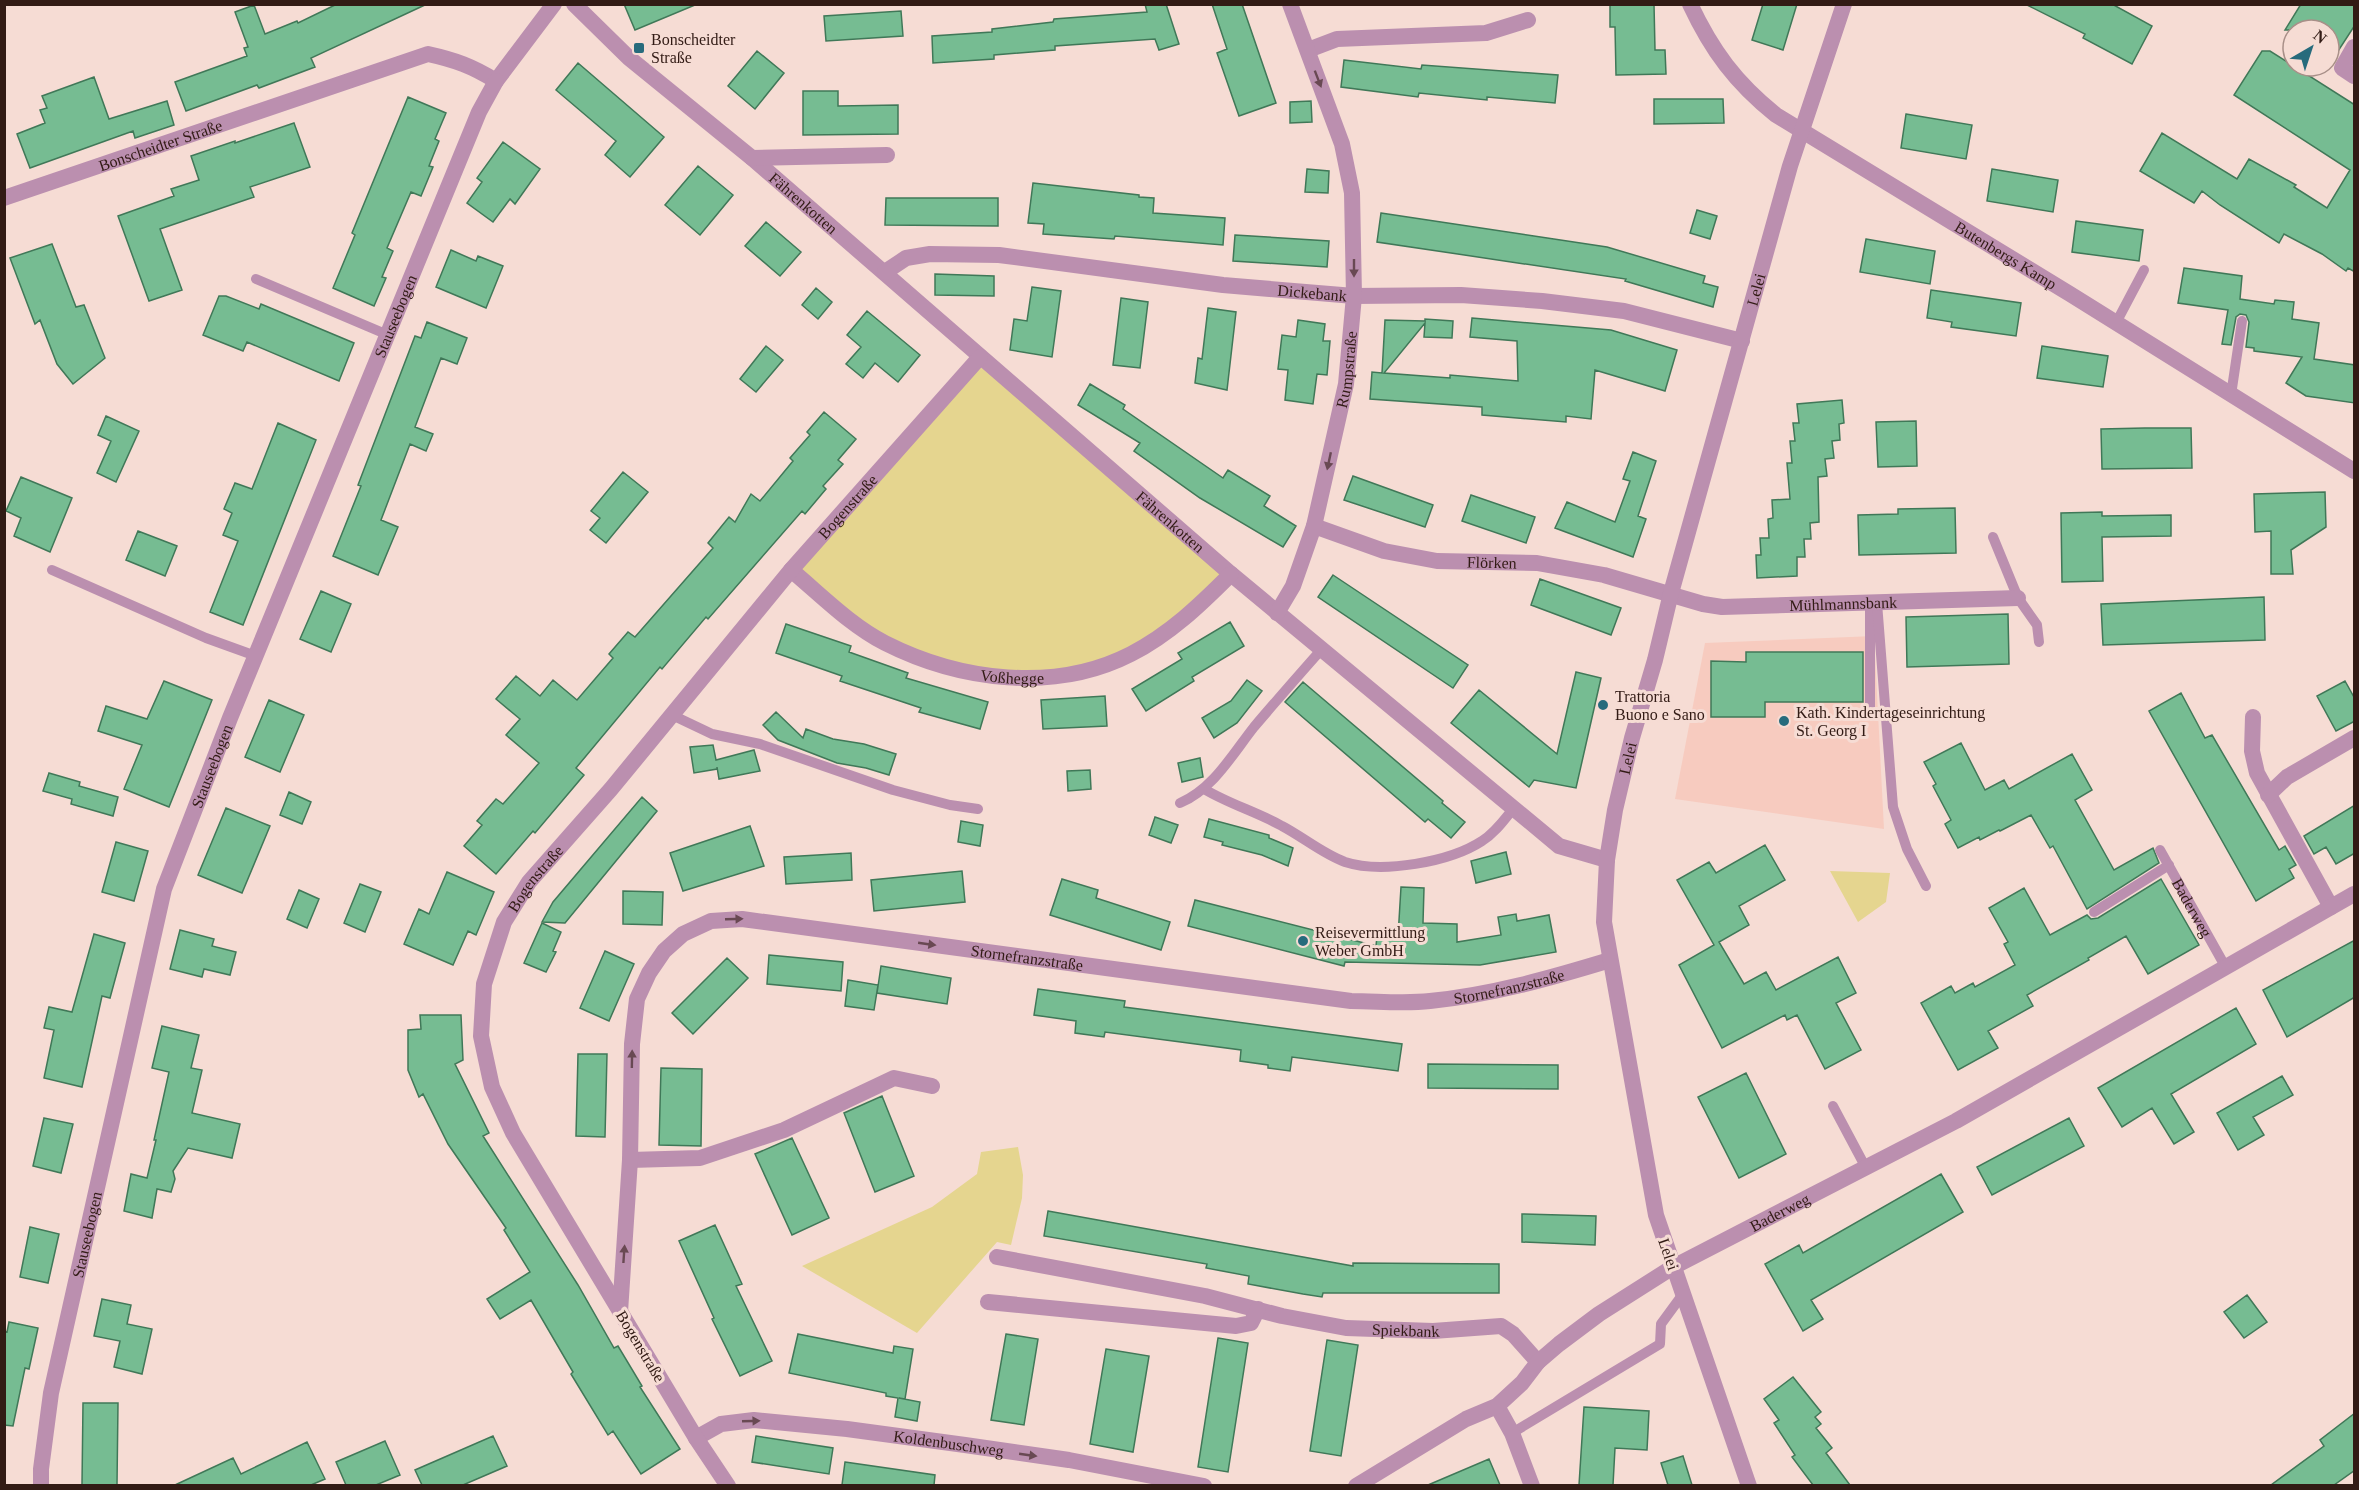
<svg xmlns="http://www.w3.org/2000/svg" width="2359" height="1490" font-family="'Times New Roman',serif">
<rect width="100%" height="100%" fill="#f6dcd4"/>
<!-- built -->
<path fill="#f7cbbf" d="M1874,636L1884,829L1675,799L1705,643Z"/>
<!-- green -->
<path fill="#e5d58f" d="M980,357L1231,574L1183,620L1093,669L978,674L884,643L791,570Z
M1830,871L1890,873L1886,902L1858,922Z
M1018,1147L1023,1175L1022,1198L1011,1245L997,1242L917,1333L802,1266L932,1207L977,1174L981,1152Z"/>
<!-- building -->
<path fill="#76bc92" stroke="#407858" stroke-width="1.5" d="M337,4H427L311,58L315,67L259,88L257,85L186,111L175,82L247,56L244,48L248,47L235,12L254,5L265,34L297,21L298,23Z
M624,4H695V5L635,30Z
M1145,4H1166L1179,44L1159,50L1155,39L1055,46V50L994,55V59L933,63L932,36L992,32V29L1053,22L1054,19L1147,12Z
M1212,4H1242L1276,103L1239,116L1217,53L1227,49Z
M1610,4H1654L1655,50H1665L1666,74L1616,75L1615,27H1610Z
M1763,4H1797L1783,50L1752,40Z
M2025,4H2112L2152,26L2132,64L2083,38L2085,34Z
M2301,4H2355V25L2329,65V30H2285Z
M901,11L903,36L826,41L824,16Z
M757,51L784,73L755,109L728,86Z
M2262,51H2270L2355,105V272L2348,268L2346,271L2322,254L2284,234L2279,243L2220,205L2202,191L2194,203L2140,171L2162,133L2237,179L2249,159L2296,185L2294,187L2327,208L2350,170L2234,95Z
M1344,60L1421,69L1422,65L1558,75L1555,103L1487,97V100L1419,93L1418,97L1341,87Z
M578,63L664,137L630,177L605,155L616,141L556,90Z
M94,77L109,119L167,101L174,125L135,138L133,131L30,168L17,134L45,123L40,110L47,108L42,96Z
M803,91H838V106L898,105V134L803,135Z
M408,97L446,113L435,139L439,141L429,166L433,167L421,196L411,192L387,248L393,251L382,277L386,278L374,306L333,288L355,235L352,233Z
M1654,99H1723L1724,123L1654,124Z
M1311,101L1312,122L1290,123V102Z
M1906,114L1972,125L1966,159L1901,148Z
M294,123L310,167L250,187L254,197L160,229L182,290L149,301L118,216L174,196L171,189L199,180L191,156L235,141V143Z
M503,142L540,169L515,204L510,199L493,222L467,203L482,182L477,178Z
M698,166L733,195L700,235L665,205Z
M1307,169L1329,171L1328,193L1305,192Z
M1992,169L2058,180L2053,212L1987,201Z
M1033,183L1139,195V197L1154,198L1153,213L1225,218L1223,245L1115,236L1114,239L1043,234L1044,224L1028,223Z
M886,198H998V226L885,225Z
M1697,210L1717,216L1710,239L1690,233Z
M1381,213L1607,247L1705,276L1703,283L1718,287L1713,307L1625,281L1626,279L1377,242Z
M2076,221L2143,230L2139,261L2072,252Z
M766,222L801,252L780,276L745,246Z
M1235,235L1329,241L1327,267L1233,261Z
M1866,239L1935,251L1930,284L1860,272Z
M52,244L76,307L84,305L105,358L73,384L57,364L40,320L35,324L10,258Z
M451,250L476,261L478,256L503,266L486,308L436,287Z
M2184,268L2242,276L2240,299L2274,304L2275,300L2294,302L2292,319L2319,323L2314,359L2355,365V403L2306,396L2286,383L2302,357L2254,351V348L2246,347L2249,322L2246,315L2240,314L2236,317L2231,345L2222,344L2228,310L2178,303Z
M935,274L994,276V296L935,295Z
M1032,287L1061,291L1052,357L1010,350L1014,319L1027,321Z
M816,288L832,302L818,319L802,305Z
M1931,290L2021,303L2016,336L1951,327L1952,322L1927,318Z
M219,296H226L259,309L261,304L354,343L339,381L247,342L243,351L203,335Z
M1121,298L1148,302L1140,368L1113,365Z
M1208,308L1236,312L1227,390L1195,383L1198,358L1202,359Z
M867,311L920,355L898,382L875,363L863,378L846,364L861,347L847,335Z
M1472,318L1611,330L1677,350L1665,391L1595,370L1591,419L1566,416V422L1482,415V407L1370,399L1372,372L1382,373L1385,320L1425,321V319L1453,321L1452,338L1424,337L1425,323L1384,373L1450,378V375L1518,381L1517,341L1470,337Z
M1298,320L1325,324L1323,341H1330L1327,375L1317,374L1313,404L1285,400L1288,370L1278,369L1282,335L1296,337Z
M427,322L467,338L457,364L441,358L415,427L433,434L426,451L410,444L381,520L398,527L378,575L333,556L361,486L358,485L415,336L421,338Z
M766,346L783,360L756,392L740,379Z
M2042,346L2108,356L2103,387L2037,378Z
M1090,384L1125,405L1123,409L1223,478L1228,470L1270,496L1264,506L1296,526L1283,547L1200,498L1134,451L1140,443L1078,405Z
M1842,400L1844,423L1839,424L1840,440L1832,441L1834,458L1825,459L1827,476L1818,477L1819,522L1810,523L1811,539H1804L1805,557H1797V576L1757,578L1756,555H1761L1760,538H1769L1768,519L1773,518L1772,500L1790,499L1787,463H1792L1790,441H1795L1793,423H1799L1797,404Z
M824,412L856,439L838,460L843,464L823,486L826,489L805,514L802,511L708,619L706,617L662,669L660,667L576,768L584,775L535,833L533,831L496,874L464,846L482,825L477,821L496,799L503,804L539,763L506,735L520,719L496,699L516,676L540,696L553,680L577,700L613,658L609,654L628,632L635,637L713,548L708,543L729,517L735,522L751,494L760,501L793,461L790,458L810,435L807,432Z
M106,416L139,431L116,482L97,473L111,441L98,435Z
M1916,421L1917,466L1878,467L1876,422Z
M278,423L316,440L243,625L210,612L238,541L223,535L232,513L224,509L235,483L252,489Z
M2145,428H2191L2192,468L2102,469L2101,429Z
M1633,452L1656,461L1638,516L1646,519L1633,557L1555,528L1567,502L1615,522L1630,481L1623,479Z
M623,472L648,492L606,543L590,530L600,518L591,511Z
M1353,476L1433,505L1425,527L1344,500Z
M21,477L72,498L50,552L14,536L21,518L6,511Z
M2325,492L2326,527L2291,550L2293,574H2271V531L2255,532L2254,494Z
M1471,495L1535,517L1526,543L1462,521Z
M1955,508L1956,553L1859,555L1858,515L1898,514V509Z
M2102,512V516L2171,515V536L2102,537L2103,581L2062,582L2061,513Z
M138,531L177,546L165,576L126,560Z
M1333,575L1468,665L1453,688L1318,597Z
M1540,579L1621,608L1611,635L1531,605Z
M321,591L351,604L331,652L300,639Z
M2264,597L2265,640L2103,645L2101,604Z
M2008,614L2009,664L1907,667L1906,617Z
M1230,622L1244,646L1192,677L1194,681L1146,711L1132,689L1182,659L1178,653Z
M786,624L851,646L849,652L908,673L906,678L988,702L980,729L919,712L921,708L840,681L842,676L776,653Z
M1746,652H1863V702H1765V717H1711V661L1746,662Z
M1576,672L1601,678L1576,788L1534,780L1529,787L1451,723L1479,690L1557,754Z
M1247,680L1262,691L1237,723L1214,738L1202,718L1231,701Z
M164,681L212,700L169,807L124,789L142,745L98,731L106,706L147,719Z
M2345,681L2355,699V721L2336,731L2317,696Z
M1303,682L1443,801L1442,803L1465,822L1451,838L1428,819L1425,822L1285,702Z
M2181,693L2205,738L2212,735L2279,850L2285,846L2296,865L2289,869L2294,878L2256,901L2149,711Z
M1105,696L1107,726L1043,729L1041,700Z
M269,700L304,715L280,772L245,757Z
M776,712L803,738L806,729L833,739L864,744L896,754L889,775L866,768L837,763L778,740L763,725Z
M1961,743L1985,790L2004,780L2009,789L2072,754L2092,790L2075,800L2114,870L2153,848L2159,863L2087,909L2053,846L2050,848L2031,815L2000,831L1999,830L1980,840L1979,837L1958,848L1945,824L1951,820L1933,786L1936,784L1924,762Z
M713,745L716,760L754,750L760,771L719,779L717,767V769L694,773L690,747Z
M1200,758L1203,777L1182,782L1178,763Z
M1090,770L1091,789L1068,791L1067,771Z
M49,773L80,782L79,786L118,797L113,816L71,804L72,799L43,791Z
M289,792L311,802L302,824L280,815Z
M642,797L657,811L565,923L542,922L553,902Z
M2355,805V853L2336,864L2326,847L2314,854L2304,836Z
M226,808L270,826L242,893L198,875Z
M1155,817L1178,825L1171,843L1149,835Z
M1209,819L1269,835V838L1293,848L1288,866L1262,855L1222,845L1223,842L1204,837Z
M961,821L983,825L980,846L958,842Z
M750,826L764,866L683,891L670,853Z
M116,842L148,851L134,901L102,892Z
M1765,845L1785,880L1739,906L1749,925L1719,942L1744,984L1766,972L1776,990L1838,957L1856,993L1836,1003L1861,1050L1825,1069L1797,1015L1787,1020L1785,1015L1722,1048L1679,965L1714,945L1677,880L1709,862L1716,873Z
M1506,852L1511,874L1476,883L1471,861Z
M851,853L852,880L786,884L784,857Z
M962,871L965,902L874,911L871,880Z
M447,872L494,892L476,935L468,931L453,965L404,944L419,909L429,914Z
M1062,879L1098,890L1096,898L1170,922L1161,950L1050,915Z
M2161,879L2199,945L2148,974L2126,936L2088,958L2089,960L2027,995L2033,1006L1988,1031L1998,1048L1958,1070L1921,1003L1951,986L1955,993L1973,983L1975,987L2015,965L2004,944L2008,942L1989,908L2024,888L2050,935L2087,915L2091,919L2098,918Z
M360,884L381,892L365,932L344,923Z
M1401,887L1424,888L1423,923L1457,924V942L1501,935L1498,917L1516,914L1517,921L1549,915L1556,952L1480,965L1345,962L1344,966L1188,926L1195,900L1376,946L1377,936L1398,937Z
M299,890L319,899L307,928L287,919Z
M623,891L663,892L662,925L623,924Z
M542,923L561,932L553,951L556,952L546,972L524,963Z
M180,930L214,939L212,946L236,952L230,975L204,969L202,977L170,969Z
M94,934L125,943L110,998L102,996L82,1087L44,1078L54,1030L44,1028L49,1007L72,1012Z
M2355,940V997L2287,1037L2263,990Z
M605,951L634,964L609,1021L580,1008Z
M769,955L843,962L841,991L767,984Z
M727,958L748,978L693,1034L672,1013Z
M881,966L951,978L947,1004L877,993Z
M848,980L878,985L874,1010L845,1006Z
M1038,989L1125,1001L1124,1007L1147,1010L1402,1044L1398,1071L1292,1057L1290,1071L1268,1068V1065L1240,1061L1241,1050L1105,1032L1104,1037L1075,1033L1076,1021L1034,1015Z
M2236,1008L2256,1044L2171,1094L2194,1132L2174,1144L2152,1108L2122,1127L2098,1088Z
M420,1015H461L463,1060L455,1064L489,1133L483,1136L578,1285L614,1348L618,1346L642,1386L640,1387L680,1449L641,1474L613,1431L608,1435L571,1374L573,1372L531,1300L500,1319L487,1299L530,1272L504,1230L506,1228L448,1144L423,1094L419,1097L408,1070V1030L421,1029Z
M162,1026L199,1035L191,1068L202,1070L192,1113L240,1124L232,1158L188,1148L173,1171L175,1179L171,1192L157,1189L152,1218L124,1211L131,1174L147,1178L156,1140H154L169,1072L152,1068Z
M578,1054H607L605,1137L576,1136Z
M1428,1064L1558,1065V1089L1428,1088Z
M661,1068L702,1069L701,1146L659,1145Z
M1746,1073L1786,1154L1739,1178L1698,1097Z
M2282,1076L2293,1095L2253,1117L2264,1135L2238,1150L2217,1113Z
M882,1096L914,1176L875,1192L844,1113Z
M44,1118L73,1124L61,1173L33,1166Z
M2069,1118L2084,1146L1992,1195L1977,1167Z
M792,1138L829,1218L792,1235L755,1154Z
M1941,1174L1963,1212L1811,1300L1823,1319L1803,1331L1765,1264L1799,1245L1803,1253Z
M1048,1211L1353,1266V1263L1499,1264V1293H1323L1322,1297L1303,1294L1248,1284L1249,1276L1206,1268L1207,1264L1044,1236Z
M1522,1214L1596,1216L1595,1245L1522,1242Z
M715,1225L742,1284L736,1286L772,1361L740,1376L712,1319L714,1318L679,1241Z
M30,1227L59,1234L48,1283L20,1277Z
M2247,1295L2267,1322L2244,1338L2224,1312Z
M102,1299L131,1305L127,1324L152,1329L142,1374L114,1367L120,1341L94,1336Z
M9,1322L38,1328L29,1369L25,1368L13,1426L4,1425V1331L7,1332Z
M798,1334L893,1353L894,1346L913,1349L905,1399L899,1398L920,1402L917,1421L895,1417L898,1398L886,1396V1393L789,1373Z
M1006,1334L1038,1339L1024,1425L991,1420Z
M1218,1338L1248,1343L1228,1472L1198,1467Z
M1327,1340L1358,1345L1341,1456L1310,1451Z
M1106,1349L1149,1356L1133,1452L1090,1444Z
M1793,1377L1821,1412L1815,1417L1821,1424L1816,1428L1832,1448L1826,1453L1850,1485H1813L1792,1457L1795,1455L1774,1423L1779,1420L1764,1399Z
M83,1403H118L117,1485H82Z
M1584,1407L1649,1411L1647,1450L1615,1448L1613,1485H1579Z
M2355,1413V1470L2334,1485H2271L2324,1446L2320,1440Z
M493,1436L507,1466L463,1485H422L415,1470Z
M756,1436L833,1448L829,1474L752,1462Z
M385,1441L400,1475L376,1485H346L336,1462Z
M307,1442L325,1479L311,1485H175L233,1458L241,1474Z
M1683,1456L1692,1485H1668L1661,1463Z
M1489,1459L1500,1485H1428Z
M845,1462L935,1475L934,1485H842Z"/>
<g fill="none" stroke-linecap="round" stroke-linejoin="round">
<!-- service -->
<g stroke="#bb8faf" stroke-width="10">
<path d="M256,279L388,335"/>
<path d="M2116,323L2144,270"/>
<path d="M2231,395L2242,321"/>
<path d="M1993,537L2018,598L2037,625L2039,642"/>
<path d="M52,570L206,638L256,656"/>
<path d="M1870,603V712"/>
<path d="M1877,603L1893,807L1907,849L1926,886"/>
<path d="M672,715L712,734L760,744L893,790L950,805L978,809"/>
<path d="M1204,789C1229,804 1257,812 1282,826C1303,837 1323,854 1345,862C1382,874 1450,862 1482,841C1495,833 1504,820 1513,809"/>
<path d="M1180,803C1213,789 1232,755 1254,727C1276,701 1299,675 1321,650"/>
<path id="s1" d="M2160,850L2225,966"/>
<path d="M2094,912L2169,865"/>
<path d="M1833,1106L1866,1168"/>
<path d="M1512,1433L1660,1344L1661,1324L1683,1294"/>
</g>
<!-- minor -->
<g stroke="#bb8faf" stroke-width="16">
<path id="s2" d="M574,4L629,58L752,158L1231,574L1559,846L1607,860"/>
<path id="s3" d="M1690,4C1712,51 1736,83 1776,115L2070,294L2354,471"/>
<path d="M2354,47L2342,68L2354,76"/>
<path d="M1308,50L1337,39L1486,33L1528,20"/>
<path d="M752,158L887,155"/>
<path id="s4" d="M4,198L428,54C455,60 472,66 496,81L554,4"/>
<path id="s5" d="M885,272L906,258L930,254L999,255L1223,285L1354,296L1461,295L1542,301L1624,311L1742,341"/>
<path id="s6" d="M1314,526L1384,551L1437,561L1537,563L1604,575L1703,604L1722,607L2018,598"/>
<path id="s7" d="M791,570C821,595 850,625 885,643C960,681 1055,693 1131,654C1170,634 1200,605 1231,574"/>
<path id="s8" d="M1277,613L1293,586L1314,526L1346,384L1354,296L1352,193L1342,144L1290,4"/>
<path d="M2253,717L2252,751L2257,773L2331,907"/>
<path d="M2268,795L2287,777L2354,738"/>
<path d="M630,1160L700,1158L784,1130L894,1078L932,1086"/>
<path id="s9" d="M997,1257L1205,1296L1282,1316L1346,1328L1433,1331L1501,1326L1513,1334L1538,1362"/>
<path d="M988,1302L1236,1326L1251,1323L1258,1309"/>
<path id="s10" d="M620,1312L630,1160L632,1044L637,999L649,973L664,951L683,934L711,921L742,919L1351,1001C1377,1001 1404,1004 1430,1001C1491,995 1551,978 1610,960"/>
<path d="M1497,1406L1512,1433L1532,1486"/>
<path id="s11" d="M696,1438L721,1424L754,1420L847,1429L965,1445L1069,1460L1204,1486"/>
<path id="s12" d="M41,1486V1469L51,1393L164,889L230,718L479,112L496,81"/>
<path id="s13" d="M728,1486L696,1438L513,1133L492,1087L481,1036L484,984L504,922L529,882L611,789L791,570L980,357"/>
<path id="s14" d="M1356,1486L1466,1419L1497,1406L1522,1383L1538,1362L1559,1344L1599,1314L1673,1267L1956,1121L2354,894"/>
</g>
<!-- tertiary -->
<path stroke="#bb8faf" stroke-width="16" id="s15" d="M1749,1486L1656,1215L1604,922L1607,860L1615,810L1632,738L1655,660L1671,593L1790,166L1844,4"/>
</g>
<!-- one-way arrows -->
<defs><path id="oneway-solid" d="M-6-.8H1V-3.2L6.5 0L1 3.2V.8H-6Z" transform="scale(1.5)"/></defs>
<g fill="#694953">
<use href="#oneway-solid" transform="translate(1318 79) rotate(69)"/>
<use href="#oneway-solid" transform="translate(1354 268) rotate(90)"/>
<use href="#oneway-solid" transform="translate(1329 461) rotate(102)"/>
<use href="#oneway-solid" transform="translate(734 919) rotate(-2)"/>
<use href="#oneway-solid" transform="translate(927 944) rotate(8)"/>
<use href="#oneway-solid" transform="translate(632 1059) rotate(-89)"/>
<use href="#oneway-solid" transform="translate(624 1254) rotate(-86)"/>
<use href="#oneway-solid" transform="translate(751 1421) rotate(-2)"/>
<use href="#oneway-solid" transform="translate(1028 1455) rotate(8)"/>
</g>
<!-- markers -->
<g fill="#276b7c" stroke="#f6dcd4" stroke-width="2">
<rect x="633" y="42" width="12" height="12" rx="3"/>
<circle cx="1603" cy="705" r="6"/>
<circle cx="1784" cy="721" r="6"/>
<circle cx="1303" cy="941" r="6"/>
</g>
<g text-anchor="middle" stroke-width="6" stroke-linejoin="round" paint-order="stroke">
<!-- poi labels -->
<g font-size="16" fill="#321b15" stroke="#f6dcd4" text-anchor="start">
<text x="651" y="45">Bonscheidter<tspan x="651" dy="18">Straße</tspan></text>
<text x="1615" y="702">Trattoria<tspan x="1615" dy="18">Buono e Sano</tspan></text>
<text x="1796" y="718">Kath. Kindertageseinrichtung<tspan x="1796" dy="18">St. Georg I</tspan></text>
<text x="1315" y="938">Reisevermittlung<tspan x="1315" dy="18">Weber GmbH</tspan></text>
</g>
<!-- street labels -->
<g font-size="16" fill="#321b15" stroke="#f6dcd4">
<text dy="6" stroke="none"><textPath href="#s4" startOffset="165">Bonscheidter Straße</textPath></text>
<text dy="6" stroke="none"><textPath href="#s2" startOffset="304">Fährenkotten</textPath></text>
<text dy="6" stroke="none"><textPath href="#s3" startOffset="411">Butenbergs Kamp</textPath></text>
<text dy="6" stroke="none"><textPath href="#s15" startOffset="1236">Lelei</textPath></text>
<text dy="6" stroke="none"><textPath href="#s5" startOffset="434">Dickebank</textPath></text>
<text dy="6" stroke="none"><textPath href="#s12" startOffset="1228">Stauseebogen</textPath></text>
<text dy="6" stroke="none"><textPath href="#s8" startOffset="255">Rumpstraße</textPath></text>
<text dy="6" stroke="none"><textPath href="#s13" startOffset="1173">Bogenstraße</textPath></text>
<text dy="6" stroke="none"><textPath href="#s2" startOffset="790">Fährenkotten</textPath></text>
<text dy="6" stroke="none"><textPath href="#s6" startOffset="183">Flörken</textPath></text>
<text dy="6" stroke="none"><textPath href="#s6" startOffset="540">Mühlmannsbank</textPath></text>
<text dy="6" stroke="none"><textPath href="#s7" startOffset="252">Voßhegge</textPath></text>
<text dy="6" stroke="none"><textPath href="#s15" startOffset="750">Lelei</textPath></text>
<text dy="6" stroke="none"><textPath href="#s12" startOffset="742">Stauseebogen</textPath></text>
<text dy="6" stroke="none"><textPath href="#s13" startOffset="687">Bogenstraße</textPath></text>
<text dy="6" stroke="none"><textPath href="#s1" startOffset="66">Baderweg</textPath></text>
<text dy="6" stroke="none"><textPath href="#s10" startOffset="744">Stornefranzstraße</textPath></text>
<text dy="6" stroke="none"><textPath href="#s10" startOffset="1230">Stornefranzstraße</textPath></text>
<text dy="6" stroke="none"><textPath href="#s14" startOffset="508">Baderweg</textPath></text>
<text dy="6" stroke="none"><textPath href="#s12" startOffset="256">Stauseebogen</textPath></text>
<text transform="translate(1669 1254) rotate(71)" y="6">Lelei</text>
<text dy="6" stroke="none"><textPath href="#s9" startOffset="416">Spiekbank</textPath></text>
<text transform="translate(641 1346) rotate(59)" y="6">Bogenstraße</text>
<text dy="6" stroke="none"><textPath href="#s11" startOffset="258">Koldenbuschweg</textPath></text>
</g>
</g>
<!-- border -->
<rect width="2359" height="1490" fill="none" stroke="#321b15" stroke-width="12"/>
<!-- north arrow -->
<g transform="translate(2311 48) rotate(39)"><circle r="28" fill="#f6dcd4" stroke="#a88f88" stroke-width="1.5"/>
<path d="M0-4.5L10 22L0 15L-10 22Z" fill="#276b7c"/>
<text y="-9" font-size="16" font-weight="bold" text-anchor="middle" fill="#321b15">N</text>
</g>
</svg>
